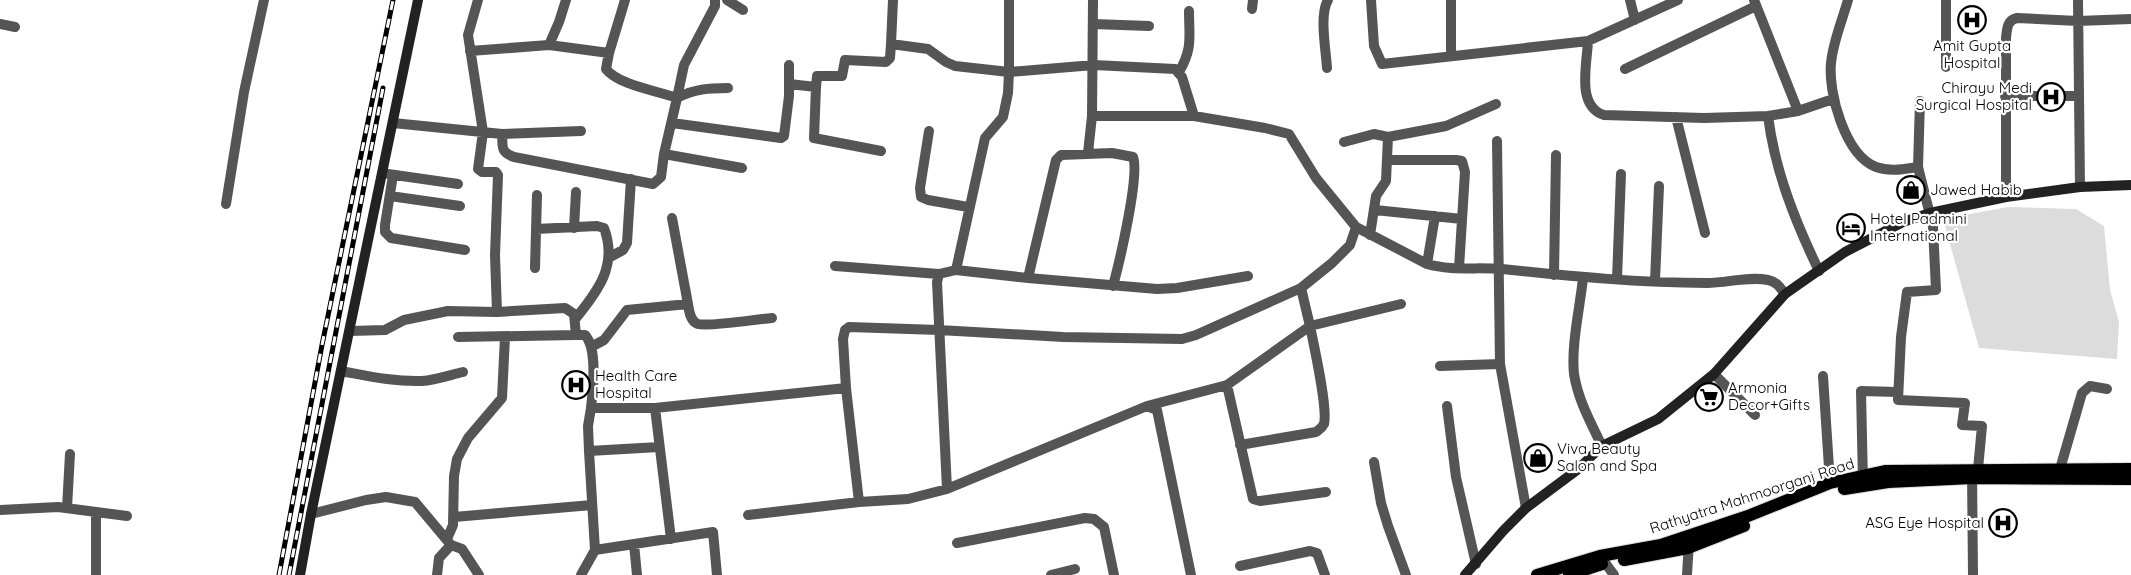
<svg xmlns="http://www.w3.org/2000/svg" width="2131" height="575" font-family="Quicksand,sans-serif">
<rect width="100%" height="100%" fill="#fff"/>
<!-- green -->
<path fill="#dcdcdc" d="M2008,207L2076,209L2104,226L2110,290L2119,322L2117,359L1979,348L1943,219Z"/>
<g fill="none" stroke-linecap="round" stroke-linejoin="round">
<defs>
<path id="primary" d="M1844,489L1888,482L1972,478L2131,479
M1624,560L1688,548L1744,526
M1537,575L1600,556L1661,545L1748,516L1830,483L1885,471L2131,469
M1569,575L1602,564"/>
</defs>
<!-- primary casing -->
<use href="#primary" stroke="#dbdbdb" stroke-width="14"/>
<!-- street -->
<path stroke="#555" stroke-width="10" d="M478,0L468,35L483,132L478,169L482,172H496L498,175L495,255L497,312
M625,0L609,53L606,69C618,85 658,91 677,98L684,65L715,6V0
M727,0L743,10
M893,0L891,44L928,49L946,62L955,66L1009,72V0
M1371,0L1374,46L1382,64L1588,41L1678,0
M1630,0L1635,20
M1754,0L1798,111L1768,116C1775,171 1795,221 1819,271
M1848,0C1842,21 1833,42 1831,63C1828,93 1845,155 1876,167C1890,172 1904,169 1918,167
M1946,0V67
M2078,0L2080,187
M1252,9L1253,0
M0,24L15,27
M1093,24L1149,26
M1588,41C1587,65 1576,106 1604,115L1704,118L1768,116
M549,45L559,22L566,0
M470,51L549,45L609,53
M1451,56V0
M1327,68C1326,50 1319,15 1328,0
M1625,69L1756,6
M1179,72C1193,48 1189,37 1189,11
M789,84L816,87L817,76H842L845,60L886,62L890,58L891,44
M816,87L814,138L881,151
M2005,96H2079
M1920,101L1918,167L1933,227L1936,290L1907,292L1901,337L1898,400L1965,403L1962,425L1982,426L1978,469
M1798,111L1833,99
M1092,116H1194
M1676,117L1705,233
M393,123L502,134L581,131
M672,123L781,138L784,136L789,96V65
M929,131L920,188L921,197L928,200L968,207
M502,134C503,147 500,152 514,157L653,184L661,177L664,154L677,98C694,89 709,88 728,88
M1497,141L1500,364L1526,508
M1344,142L1374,134L1388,137
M1088,153L1092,116L1093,0
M664,154L742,168
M1387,160H1456L1462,161L1465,172L1459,268
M388,174L458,184
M393,175L385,225V232L391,238L465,250
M390,196L460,206
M2006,197V38C2007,29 2007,20 2017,18L2078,21L2131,19
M226,204L244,92L264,0
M1375,210L1462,219
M672,218L688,304C689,311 690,321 698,324C711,327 757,319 772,318
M574,228L576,192
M536,229L597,226L604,228C618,265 598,291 576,318
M1370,235L1376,196L1386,181L1388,137L1446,126L1496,104
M610,257L623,250L627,243L631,179
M1427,264L1435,216
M835,266L939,274
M535,268L537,195
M956,270L985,138L1003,117L1008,93L1009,72L1094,65L1175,69L1182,77L1194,116L1265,128L1289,134L1316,178L1356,227L1427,264C1451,271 1477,267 1502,269C1570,276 1639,283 1707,283C1727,283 1748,276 1768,280C1777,282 1780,287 1785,294
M1554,275L1556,155
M1028,278L1157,289L1177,288L1248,276
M1583,278C1580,307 1571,345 1574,374C1578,400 1591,423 1602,446
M1617,279L1621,174
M1655,281L1659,186
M1113,286C1119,264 1140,175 1133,157L1112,153L1061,155L1056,160L1028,278L956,270L939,274L937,282L947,489L1147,406L1157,410L1191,575
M350,331L385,330L404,320L448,311L497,312L565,308L574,314L576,335H585C598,349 593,390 591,408
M458,337L576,335
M591,347L604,340L627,310L688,304
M1440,366L1500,364
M341,371C368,376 394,382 422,381C435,380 450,375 463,372
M1714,374L1755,415
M1823,376L1830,483
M1227,385L1253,499L1260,501L1326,492
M1147,406L1227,385L1310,326L1301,288L1332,263L1350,245L1356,227
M1447,406L1456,477L1476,564
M655,408L671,539
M1240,445L1316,432C1320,429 1322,428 1324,424C1328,408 1314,346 1310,326L1401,304
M589,451L588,426L591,408H655L846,388
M1374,462L1381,503L1388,526L1406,575
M2060,469L2082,393L2090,386L2107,389
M1972,471L1973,575
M1863,483L1861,391L1898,392
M947,489L908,499L859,502L846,388L843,339L845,330L849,327L939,330L1063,337L1182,339L1196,335L1301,288
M67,508L70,454
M0,510L58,507L127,516
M96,512V575
M311,514L366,500L386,497L415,502L451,545L462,549L479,575
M748,515L859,502
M454,517L592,505
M447,539L453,525L454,476L457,459L468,438L502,398L505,337
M957,543L1085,518L1094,519L1104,527L1114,575
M634,544L637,575
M595,550L589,451L659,447
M1600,556L1614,575
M1240,566L1310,551L1317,553L1325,575
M437,575L439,558L451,545
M581,575L595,550L713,532L717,575
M1051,575L1075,569
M1687,575L1689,541"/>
<!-- secondary -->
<path stroke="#222" stroke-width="10" d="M300,575L311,514L418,0
M1465,575L1503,531L1526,508L1577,470L1602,446L1658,419L1714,374L1785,294L1845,252L1903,222L1930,213L2006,197L2080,187L2131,185"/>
<!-- primary -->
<use href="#primary" stroke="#000" stroke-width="12"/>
<defs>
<path id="rail" d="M279,575L322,345L393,0
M289,575L383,88"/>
</defs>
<!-- rail casing -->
<use href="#rail" stroke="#000" stroke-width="5"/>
<!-- rail -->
<use href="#rail" stroke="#fff" stroke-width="3" stroke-dasharray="9" stroke-linecap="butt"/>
</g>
<!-- icons -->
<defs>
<symbol id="hospital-ring" viewBox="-11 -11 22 22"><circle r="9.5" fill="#fff" stroke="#000" stroke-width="1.5"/><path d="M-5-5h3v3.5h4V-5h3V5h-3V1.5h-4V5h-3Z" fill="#000"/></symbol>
<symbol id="shop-ring" viewBox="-11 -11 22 22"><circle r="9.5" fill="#fff" stroke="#000" stroke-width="1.5"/><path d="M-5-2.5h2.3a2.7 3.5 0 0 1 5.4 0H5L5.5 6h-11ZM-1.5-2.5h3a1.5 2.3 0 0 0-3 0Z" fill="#000"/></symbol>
<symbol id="hotel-ring" viewBox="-11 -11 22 22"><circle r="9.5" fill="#fff" stroke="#000" stroke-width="1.5"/><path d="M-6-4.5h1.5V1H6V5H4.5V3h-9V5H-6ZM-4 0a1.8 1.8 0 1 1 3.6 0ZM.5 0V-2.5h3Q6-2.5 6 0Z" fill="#000"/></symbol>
<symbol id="supermarket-ring" viewBox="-11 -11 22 22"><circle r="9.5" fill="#fff" stroke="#000" stroke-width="1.5"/><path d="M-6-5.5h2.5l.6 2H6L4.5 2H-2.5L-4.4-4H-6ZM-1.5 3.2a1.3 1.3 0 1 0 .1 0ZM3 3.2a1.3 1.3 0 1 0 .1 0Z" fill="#000"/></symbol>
</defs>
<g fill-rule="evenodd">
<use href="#hospital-ring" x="1956" y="4" width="32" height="32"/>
<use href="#hospital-ring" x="2035" y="81" width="32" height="32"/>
<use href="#shop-ring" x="1895" y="174" width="32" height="32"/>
<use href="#hotel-ring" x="1835" y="212" width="32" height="32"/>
<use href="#hospital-ring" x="560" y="369" width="32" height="32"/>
<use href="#supermarket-ring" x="1693" y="381" width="32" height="32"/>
<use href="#shop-ring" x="1522" y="442" width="32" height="32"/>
<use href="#hospital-ring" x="1987" y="507" width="32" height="32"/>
</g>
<g text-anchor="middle" stroke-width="4.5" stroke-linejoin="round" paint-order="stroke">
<!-- poi labels -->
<g font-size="15" fill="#000" stroke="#fff" text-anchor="start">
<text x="1972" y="51" text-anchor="middle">Amit Gupta<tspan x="1972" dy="17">Hospital</tspan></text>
<text x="2032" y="93" text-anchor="end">Chirayu Medi<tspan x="2032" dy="17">Surgical Hospital</tspan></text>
<text x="1930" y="195">Jawed Habib</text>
<text x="1870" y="224">Hotel Padmini<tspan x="1870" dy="17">International</tspan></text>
<text x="595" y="381">Health Care<tspan x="595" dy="17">Hospital</tspan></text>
<text x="1728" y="393">Armonia<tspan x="1728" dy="17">Decor+Gifts</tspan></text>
<text x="1557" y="454">Viva Beauty<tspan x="1557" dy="17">Salon and Spa</tspan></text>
<text x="1984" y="528" text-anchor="end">ASG Eye Hospital</text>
</g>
<!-- street labels -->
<g font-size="15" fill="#000" stroke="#fff">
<text transform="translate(1752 496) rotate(-18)" y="5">Rathyatra Mahmoorganj Road</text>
</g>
</g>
</svg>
